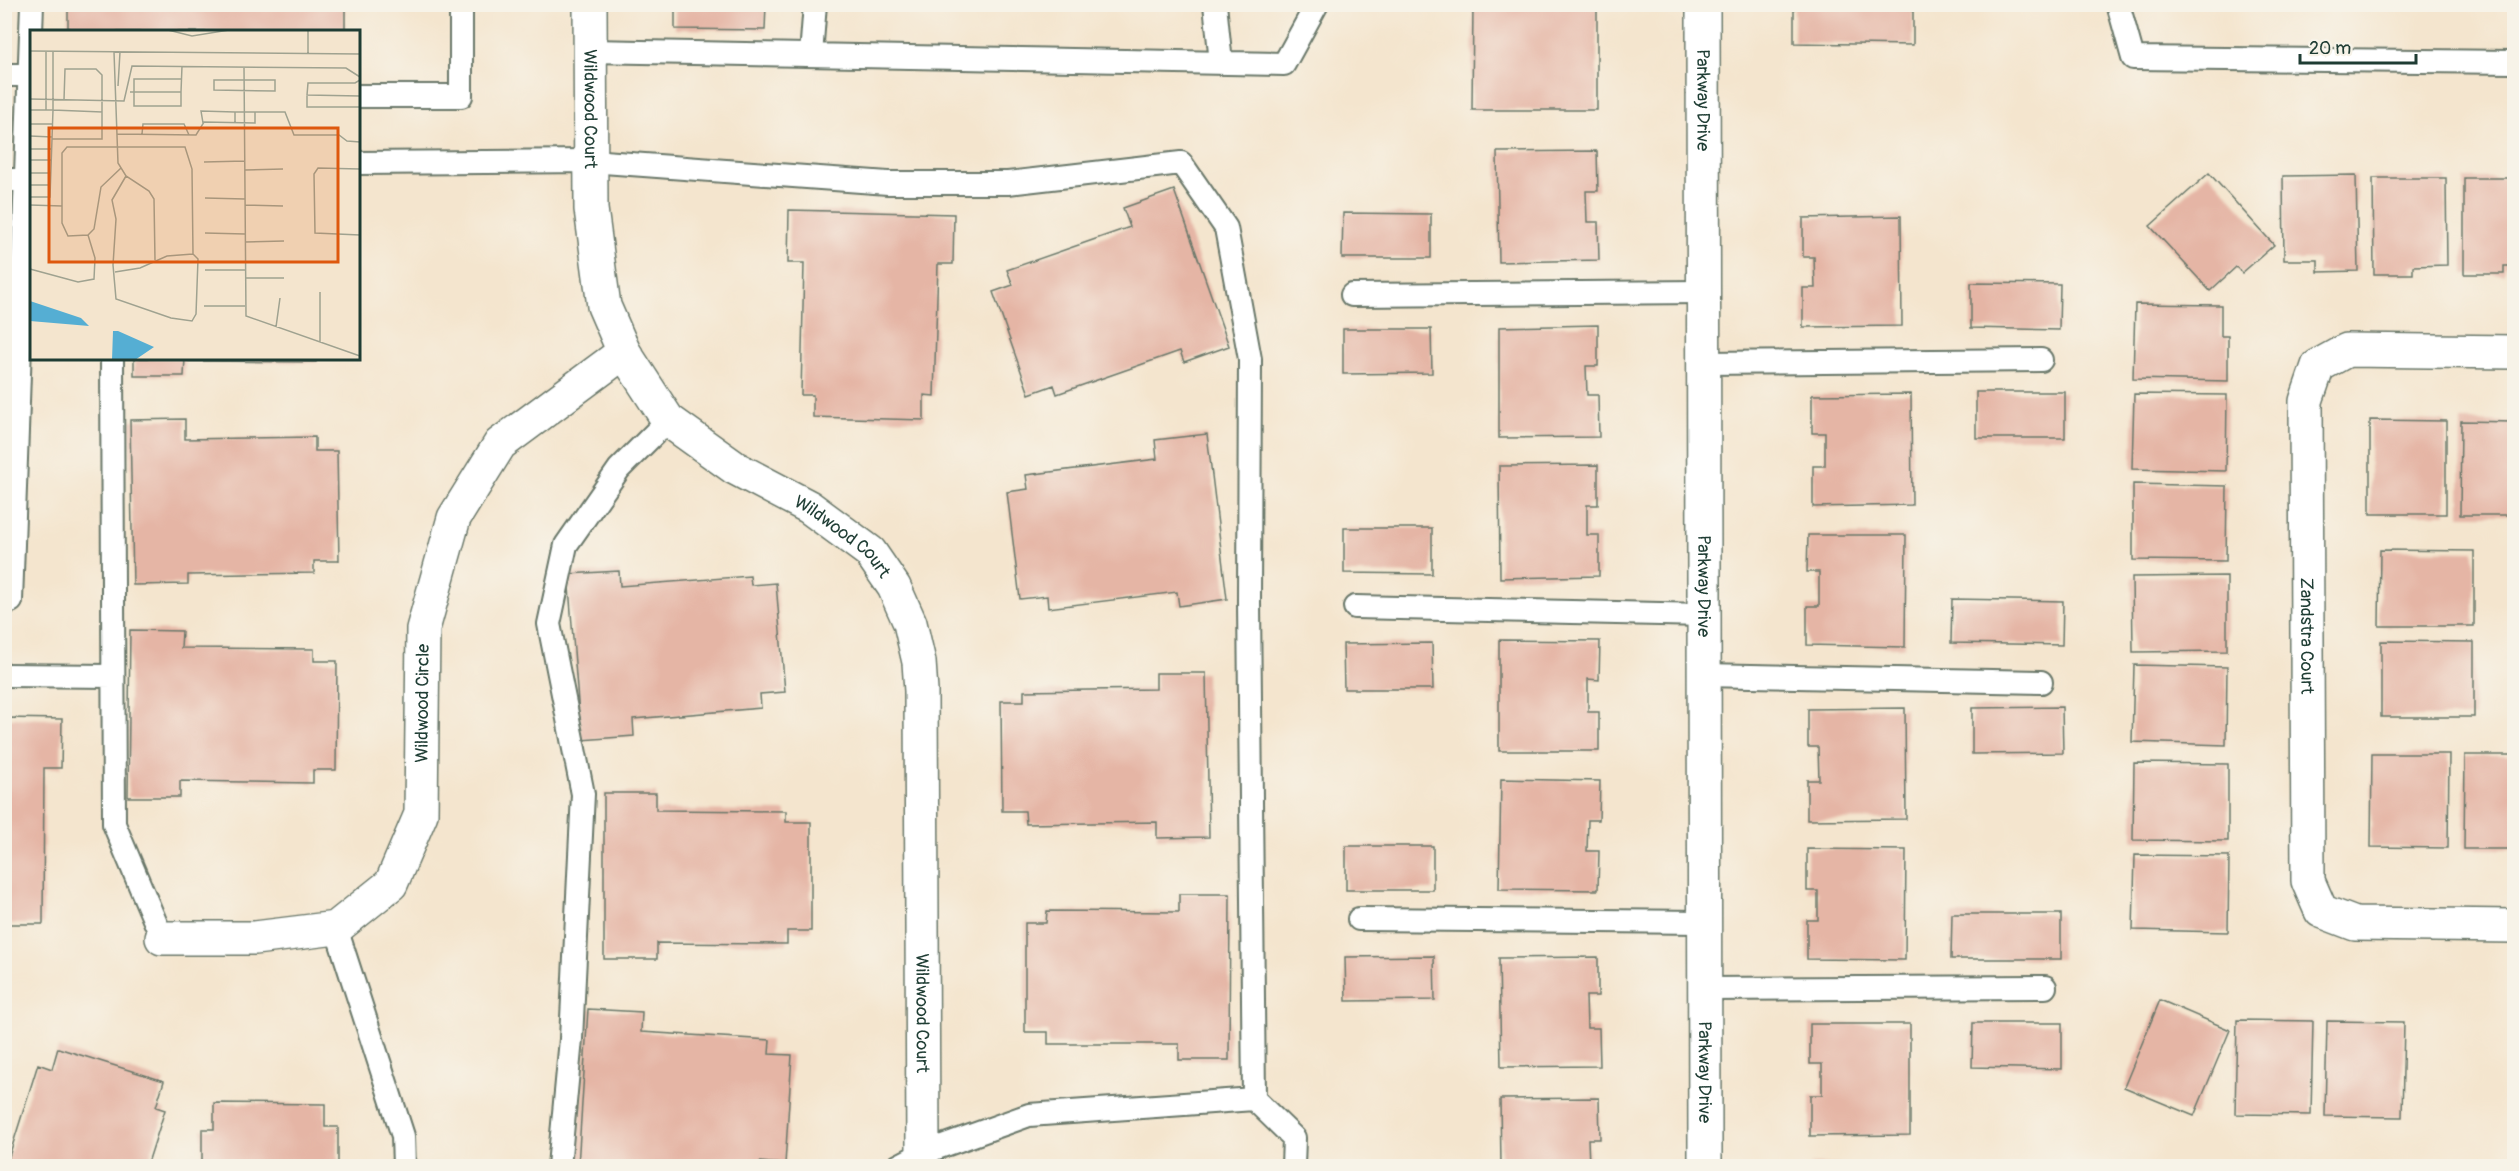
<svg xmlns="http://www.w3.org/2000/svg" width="2519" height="1171" font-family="Pangolin,sans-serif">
<rect width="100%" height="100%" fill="#f7f3e8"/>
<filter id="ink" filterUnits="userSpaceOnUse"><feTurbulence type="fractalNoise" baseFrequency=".0167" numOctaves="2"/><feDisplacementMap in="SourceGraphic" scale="12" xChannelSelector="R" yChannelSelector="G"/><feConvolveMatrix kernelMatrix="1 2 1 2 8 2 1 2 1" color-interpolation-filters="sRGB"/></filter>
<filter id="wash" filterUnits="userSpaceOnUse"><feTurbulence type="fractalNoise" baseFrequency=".008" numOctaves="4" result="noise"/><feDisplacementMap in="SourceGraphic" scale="24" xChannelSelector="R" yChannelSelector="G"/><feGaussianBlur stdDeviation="1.35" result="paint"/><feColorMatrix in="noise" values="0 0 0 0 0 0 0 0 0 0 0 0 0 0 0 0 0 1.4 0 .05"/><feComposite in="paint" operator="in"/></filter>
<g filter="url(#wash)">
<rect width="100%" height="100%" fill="#f4e5ce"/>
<g id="blocks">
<!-- building -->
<path fill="#e5b5a5" d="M68,4H345V32H68Z
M675,4H766L765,30L675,29Z
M1473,4H1597V110H1472Z
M1794,4H1913V45L1794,43Z
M1597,151L1598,191H1586L1587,222H1598L1599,260L1499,262L1497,152Z
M2209,173L2274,245L2242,273L2236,267L2210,291L2150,226Z
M2356,175L2358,271L2318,272V260H2284L2283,176Z
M2373,178H2446L2447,265L2413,266V274H2374Z
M2464,178H2514V266H2504V274H2464Z
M1174,190L1229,346L1184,362L1180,351L1057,394L1054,385L1029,394L993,292L1013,285L1007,270L1130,227L1123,208Z
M789,210L954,214L953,264H938L934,396L924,395V420L813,417V395H801L804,263H788Z
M1343,213L1431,214V258H1342Z
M1901,216L1902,326L1803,327V288H1815L1814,257H1803V218Z
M1971,283L2060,284L2059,330L1971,328Z
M2135,304L2221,305V336H2228V381L2133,379Z
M1598,325V366H1586L1587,395H1598L1599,437L1499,438V327Z
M1343,329H1431L1432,373L1343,374Z
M134,358H185L184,376H134Z
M189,358H316V362L189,361Z
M1976,392H2065V438H1976Z
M1911,394L1912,505L1813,507V466H1825V433H1812V395Z
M2134,394L2227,395L2226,471L2132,469Z
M185,419V439L315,437V451H337L339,561H314V573L188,575V584L133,585L130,420Z
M2370,420L2446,421V514H2370Z
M2461,421L2514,422V515H2460Z
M1207,434L1227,599L1179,606L1177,592L1048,608L1047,596L1020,599L1007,492L1028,489L1026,475L1157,459L1155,440Z
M1598,465V505H1587V535H1599V576L1500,578L1499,466Z
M2133,484L2227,486L2226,561L2133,560Z
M1344,528H1432V574L1344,573Z
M1808,535H1906L1905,647L1807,645V606H1819V572H1807Z
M2380,550L2474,551V626H2379Z
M619,571L620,586L750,576L751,585L776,583L785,692L760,694L761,708L633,719L634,736L581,740L568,574Z
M2227,576V651L2133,652L2132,577Z
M1952,599L2063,601L2062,645L1951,643Z
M130,630L182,631L181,648L314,649V661H337L336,770H313V783L180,781V797H128Z
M1499,640L1600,641L1599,680L1588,679V712H1599V751H1499Z
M2381,641L2474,642V717H2381Z
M1432,643L1433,689H1344L1343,644Z
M2134,665L2227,667L2226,745L2132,742Z
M1156,673H1206L1209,837L1157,838V822L1026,824L1025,811H1002L1001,701H1024V691L1156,689Z
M2062,707L2063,753L1972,754V708Z
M1905,708L1906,819L1807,820V780H1819L1818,747H1808V709Z
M4,718L62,719L61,768H44L43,924H4Z
M2372,754H2449L2448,848L2371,847Z
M2465,755H2514V849H2464Z
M2134,763L2228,764V841L2133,840Z
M1501,779L1600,781L1599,820H1588L1587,851H1599L1598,890L1499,889Z
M604,793H656V810L786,811V822H811V931H787V944L657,943V959H604Z
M1346,846H1433V890H1346Z
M1807,849L1906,850L1905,960L1807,959V920H1818V891H1807Z
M2135,855L2229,856L2228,932L2133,930Z
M1179,894H1230L1229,1060H1179V1044H1048V1032H1025V923H1046L1047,911L1179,912Z
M1952,914H2061V959H1951Z
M1434,956L1435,1000L1346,1001L1345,957Z
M1598,957V996H1586L1587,1028H1599L1600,1066L1501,1067L1499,958Z
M2160,1000L2230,1030L2194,1116L2124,1087Z
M588,1009L642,1012L641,1032L770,1040L769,1054L792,1055L785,1164L760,1162V1166L627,1164V1166H578Z
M2237,1020L2313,1021L2311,1115L2235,1114Z
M2327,1021L2404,1022L2402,1117L2325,1116Z
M1973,1023H2062V1069L1972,1067Z
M1810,1024H1910V1135L1810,1136V1095H1822V1064H1810Z
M58,1048L164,1081L156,1107L165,1110L147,1166H6L38,1064L52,1069Z
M1599,1098L1600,1139H1588L1589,1166H1501L1500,1099Z
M214,1103L325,1104V1127H338V1166H202V1129H214Z
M1811,1164L1844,1165V1166H1811Z"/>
</g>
</g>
<g filter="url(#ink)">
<use href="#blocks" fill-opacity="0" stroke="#6a786a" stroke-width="1.5"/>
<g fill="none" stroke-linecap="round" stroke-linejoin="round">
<defs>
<path id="lane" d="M1215,4L1221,63
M2118,4L2133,58L2514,62
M590,51L1284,64L1317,4
M811,55L815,4
M4,75H29
M358,96H461V4
M358,163L590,161L888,183H1008L1181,163L1226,228L1250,359L1249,602L1254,1099L1294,1138L1293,1166
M4,180H26
M1352,295L1703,292
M112,358L114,824L162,938
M1704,363L2041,360
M4,601H11L32,4
M1355,607L1704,615
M4,675L113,676
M1704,675L2041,682
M1359,919L1704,922
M336,928L403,1136L404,1166
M1705,989L2045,987
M559,1166L571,1039L583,794L549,624L566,545L619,469L668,420
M898,1166L923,1153L1029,1115L1254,1099"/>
<g id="street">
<path id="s1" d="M590,4L591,209L604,306L624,352L668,420L735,468L809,507L870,552L894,587L910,623L919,662L921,691L923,1153"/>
<path id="s2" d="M1703,4L1705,1166"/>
<path id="s3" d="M2514,352L2347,350L2318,366L2306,401L2308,881L2321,911L2355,924L2514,926"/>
<path id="s4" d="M162,938H255L336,928L391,884L421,814L423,629L454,518L500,444L624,352"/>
</g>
</defs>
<!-- lane casing -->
<use href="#lane" stroke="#6a786a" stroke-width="26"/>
<!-- street casing -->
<use href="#street" stroke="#6a786a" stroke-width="36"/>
<!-- lane -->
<use href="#lane" stroke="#fff" stroke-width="22"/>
<!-- street -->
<use href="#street" stroke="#fff" stroke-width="33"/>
</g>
</g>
<g text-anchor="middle" stroke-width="6" stroke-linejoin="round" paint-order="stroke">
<!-- street labels -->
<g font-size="18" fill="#1f3d34" stroke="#f7f3e8">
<text dy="6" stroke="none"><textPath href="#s2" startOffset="96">Parkway Drive</textPath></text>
<text dy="6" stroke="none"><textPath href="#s1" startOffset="105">Wildwood Court</textPath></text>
<text dy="6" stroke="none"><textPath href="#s1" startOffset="645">Wildwood Court</textPath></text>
<text dy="6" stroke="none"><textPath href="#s2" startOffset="582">Parkway Drive</textPath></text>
<text dy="6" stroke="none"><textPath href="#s3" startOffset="472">Zandstra Court</textPath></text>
<text dy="6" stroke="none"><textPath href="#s4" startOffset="432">Wildwood Circle</textPath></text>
<text dy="6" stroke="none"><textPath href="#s1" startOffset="1149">Wildwood Court</textPath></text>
<text dy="6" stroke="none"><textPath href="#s2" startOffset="1068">Parkway Drive</textPath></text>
</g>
</g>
<!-- overview -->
<g transform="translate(30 30)">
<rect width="330" height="330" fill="#f4e5ce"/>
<path d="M0,271L51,288L59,296L0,291ZM83,301H88L124,317L105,330H82Z" fill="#55aed3"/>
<path fill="none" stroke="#9fa290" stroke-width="1.5" d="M138,0L162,6L199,0M0,21L330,24M23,21V80L72,82V45L66,39H35L34,70M84,22L88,133L96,146L119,161L124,169L125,230M278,23V0M214,37L216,286L330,326M184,50H245V61L184,60ZM330,50L325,53H278L277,65L330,66M88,56L90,22M100,62H151L152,36M151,62V76H104V49H151M277,65V77H330M0,69L94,71L102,36L316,38L330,47M0,80H23L20,167H0M16,80V21M173,93L171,81L205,82M205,93V82H255L264,105H309L317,111L330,112M0,94H23M87,104L166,105L174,92L225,93V82M112,104L113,94H154L159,105M0,106L22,107M22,109H72V82M0,119H22M0,130H22M174,132L215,131M91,138L71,157L64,199L58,205L38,206L32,193V123L37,117H155L162,139L163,224L168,229L166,284L162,291L141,288L86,269L83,235L86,189L82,170L96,146M330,139L288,138L284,144L285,203L330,205M215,140L253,139M0,143H21M0,155H21M175,168L215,169M0,175L32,176M215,175L253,176M175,203L215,204M215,212L254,211M0,239L48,252L64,249L65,228L58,205M175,240H215M85,242L110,238L137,226L163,224M215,248H254M290,262V312M174,276H215M246,297L250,268"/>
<path fill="#de580e" fill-opacity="0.15" stroke="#de580e" stroke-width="3" d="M19,98H308V232H19Z"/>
<rect width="330" height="330" fill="none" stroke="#1f3d34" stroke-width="3"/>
</g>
<!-- margin -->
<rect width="2519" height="1171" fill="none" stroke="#f7f3e8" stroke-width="24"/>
<!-- scale -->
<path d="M2300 54v9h116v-9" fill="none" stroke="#1f3d34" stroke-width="3"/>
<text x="2309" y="54" font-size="18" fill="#1f3d34" stroke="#f7f3e8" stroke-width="4.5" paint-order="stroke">20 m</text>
</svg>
